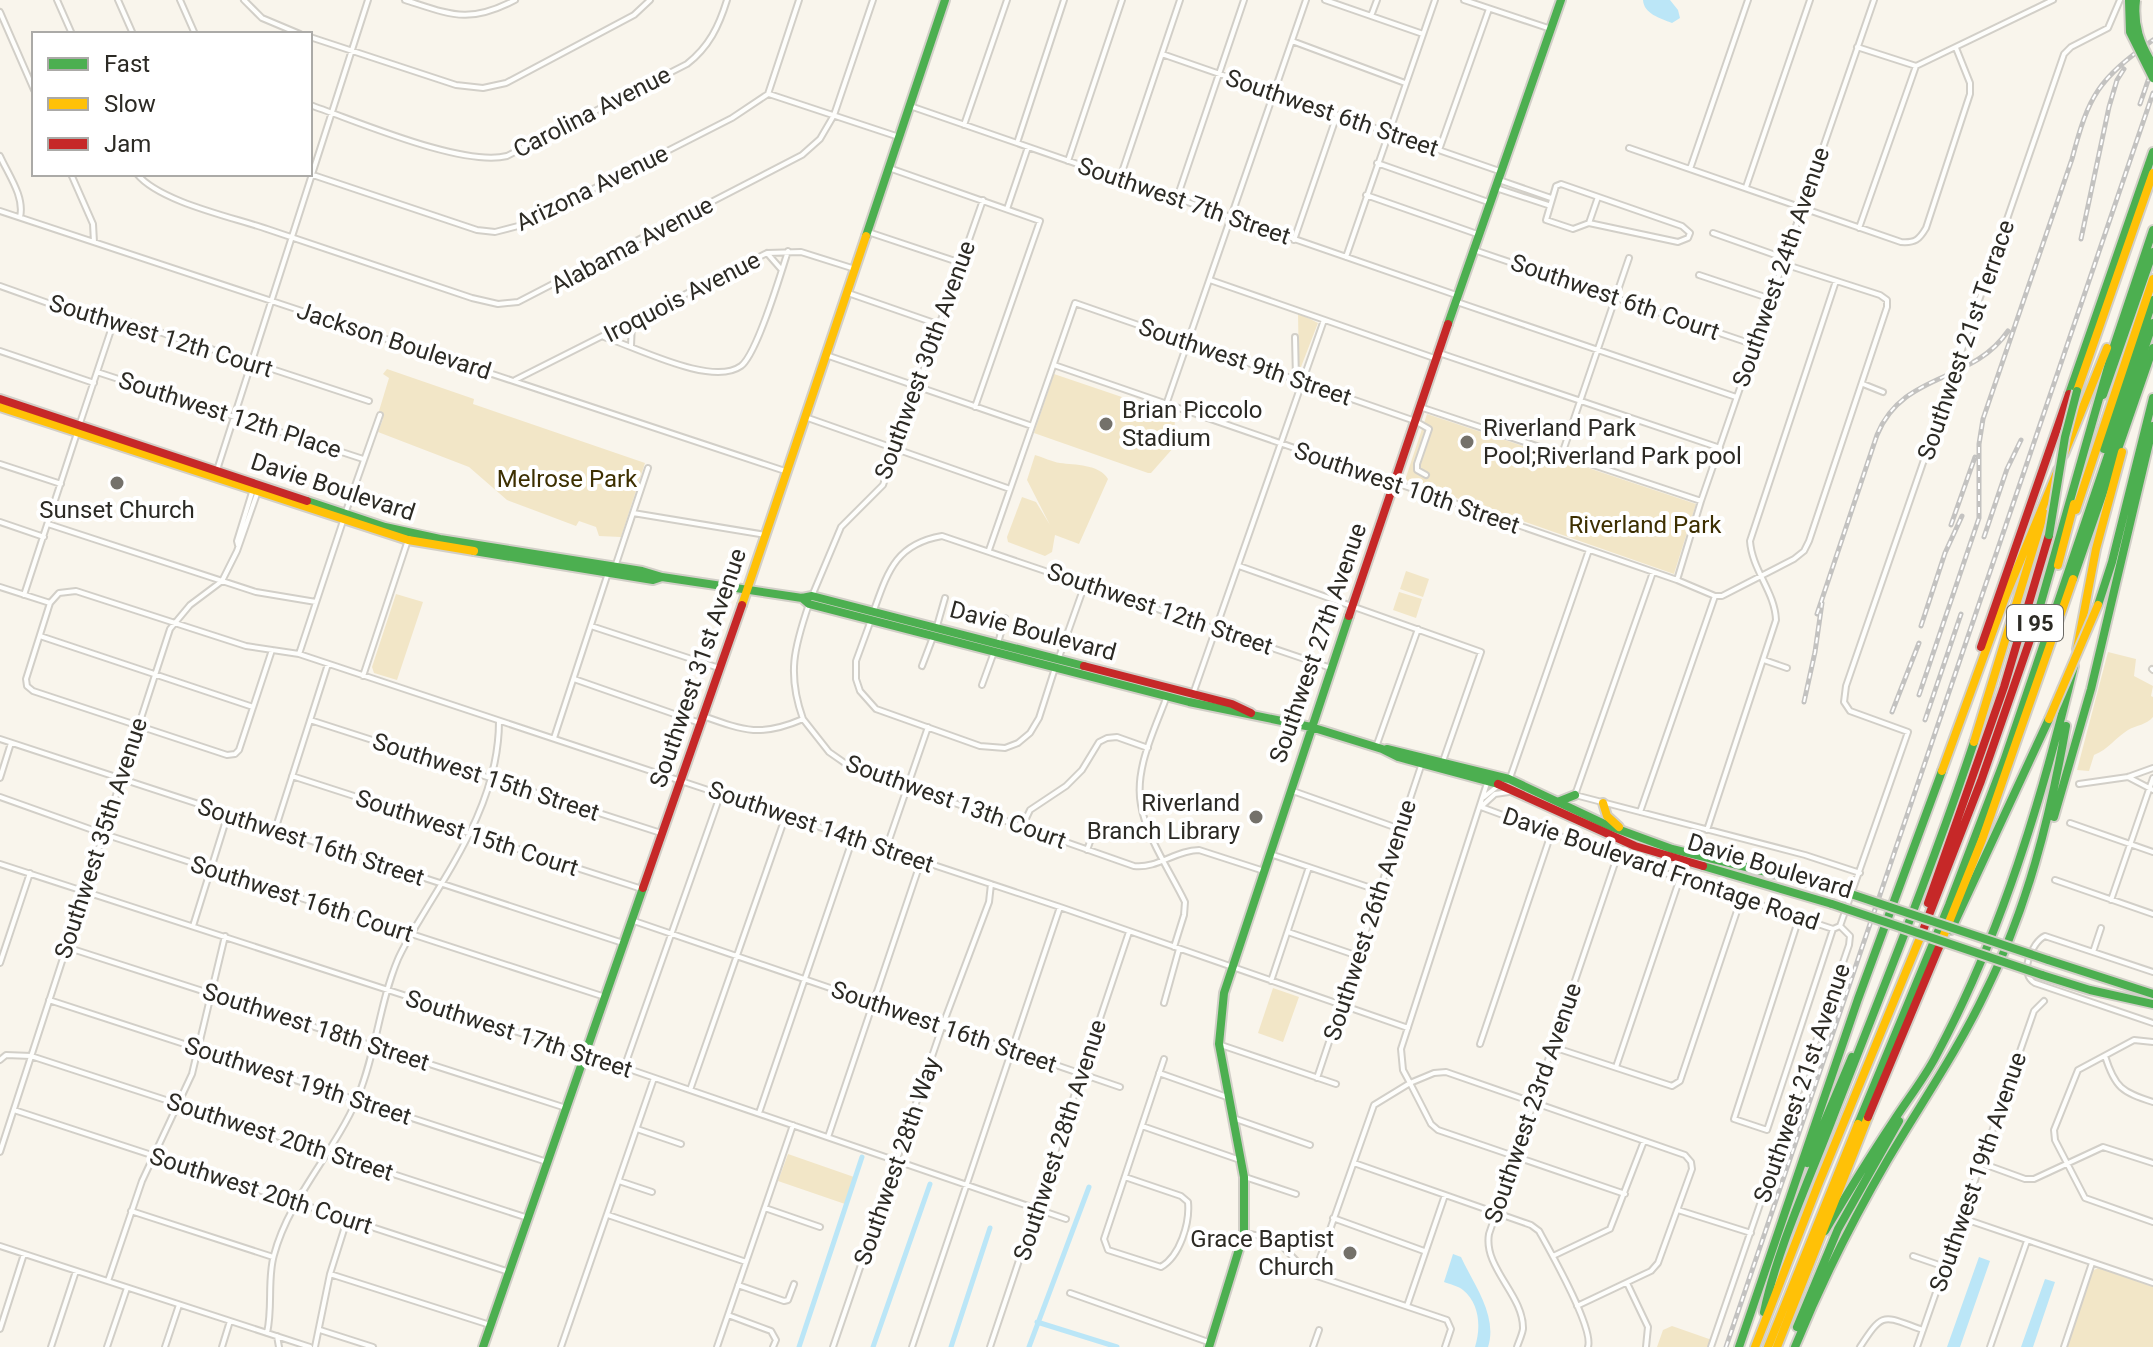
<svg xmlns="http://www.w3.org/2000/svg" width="2153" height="1347" font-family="Roboto,sans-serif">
<rect width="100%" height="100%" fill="#f9f5ec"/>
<!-- green -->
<path fill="#f2e6c7" d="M1298,313L1318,323L1299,372Z
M387,369L474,399L473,404L645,463L621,537L599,536L596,527L579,521L576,526L507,500L469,467L378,432L383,419L379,411L389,378L383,374Z
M1054,374L1175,415L1174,447L1151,473H1148L1034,433Z
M1427,414L1696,504L1674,574L1405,480Z
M1035,455C1043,457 1052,462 1060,463C1075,465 1099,464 1108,479L1079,544L1055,535L1052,552L1045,556L1008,542L1007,537L1022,497L1036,502L1050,525L1027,480Z
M1406,571L1429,579L1423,597L1400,589Z
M1399,592L1422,599L1416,618L1393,610Z
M396,594L423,602L397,680L374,673L372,667Z
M2108,652L2136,659L2134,676L2153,686L2151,696L2153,697V717C2146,725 2137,725 2128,730C2115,738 2109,749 2094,755L2089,771L2077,770Z
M1273,988L1299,997L1283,1042L1258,1033Z
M788,1154L854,1177L845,1204L778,1181Z
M2098,1268L2153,1286V1347H2067L2092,1271Z
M1672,1326L1712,1340L1709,1347H1657L1663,1330Z"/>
<!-- water -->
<path fill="#bbe6f7" d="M1643,0H1670L1678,10L1680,18L1672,23C1660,18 1644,14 1643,0Z
M1453,1254L1461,1257C1474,1285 1498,1316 1488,1347H1475C1481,1328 1480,1304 1463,1290C1458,1286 1449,1284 1444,1282Z
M1979,1257L1990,1261L1960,1347H1947Z
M2045,1279L2055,1282L2033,1347H2021Z"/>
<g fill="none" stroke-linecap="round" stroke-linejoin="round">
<!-- canal -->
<path stroke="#bbe6f7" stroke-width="5" d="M1037,1322L1117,1347
M799,1347L862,1157
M873,1347L930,1184
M951,1347L990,1228
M1029,1347L1089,1187"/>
<defs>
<path id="street" d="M57,0L72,34
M118,0L133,34
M180,0L195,34
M244,0L262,18L300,34
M405,0C452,15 469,24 515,0
M1325,0L1423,34
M1464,0L1551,29
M0,12L34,90
M1371,16L1377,0
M310,37L456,85L483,88L506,83L634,15L650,0
M1292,41L1405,83
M1857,47L1916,66L2053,0
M1162,54L1502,172
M769,94L899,137
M310,105C357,121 462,167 507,156L687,64C709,47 719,26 727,0
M910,106L1459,296
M964,125L1007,0
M1017,143L1064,0
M1629,148L1901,242C1915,243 1919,240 1926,228L1970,94V83L1956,48
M1439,150L1489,9
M0,156C8,174 25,197 20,217
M1068,161L1122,0
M1377,163L1491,203
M889,168L1040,221L975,407
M1690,169L1748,0
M71,174L93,224L94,242
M137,174C160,202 232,217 267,229C335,252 403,275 472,298L498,304L518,302L802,155L820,139L834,115L873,0
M310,174L477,230L495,232L522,225L732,118L768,94L799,0
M1120,178L1180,0
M1499,180L1551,198
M1561,184L1682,226L1690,233L1688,238L1678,242L1589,223L1573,229L1546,220L1556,186Z
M1746,187L1810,0
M1496,188L1548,205
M1366,195L1480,235
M1177,198L1244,0
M1007,209L1028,147
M0,211L788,472
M1589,223L1598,197
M1859,228L1916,66
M868,232L961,263
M1294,240L1337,115
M1474,250L1755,345
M767,253L781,269
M1346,257L1435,0
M1699,275L1771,299
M1210,280L1437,359
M0,286L104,323L129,322L369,401
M848,293L940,325
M1457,302L1736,397
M604,337C636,347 712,387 741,366C757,354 781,273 788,251
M1295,337L1296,379
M631,346L632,322
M0,351L94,383
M1439,353L1720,448
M826,355L1032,426
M1054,365L1677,580L1715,596
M97,372L363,459
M515,380L767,253L801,252L855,269
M1863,384L1883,392
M1167,402L1306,0
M1420,407L1701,501
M805,417L1010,489
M79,426L113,324
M1562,454L1629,258
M0,464L61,484
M217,470L368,0
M633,513L766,535
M345,514L380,415
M0,522L44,537
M48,524L256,592L316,602
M238,545L237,541L253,489
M989,550L1075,303L1415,421L1429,429L1417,464V470L1426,475
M1239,566L1481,652L1443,761
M615,567L648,468
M1653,572L1575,795L1805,855L1860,873
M1677,580L1701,501L1874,0
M0,587L50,603
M24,595L77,433
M812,596L841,527L883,485L983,200
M874,610C888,571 896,544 942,536L1331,668
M871,620L856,661V679L860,691L876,709L980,746L1005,748L1018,743L1030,733L1039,718L1055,668
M591,626L719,668
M937,626L945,598
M40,636L253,707
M998,643L1005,618
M272,650L239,750L235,754L227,755L33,691L27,686L26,679L50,603L59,593L76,591L246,646L299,654L1060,907L1408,1028
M299,654L343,521
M1058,660L1085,584
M1764,660L1787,668
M922,666L933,637
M2152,669L2153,670
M363,676L408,540
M574,679L700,723
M982,685L994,652
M1193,694L1324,320
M1167,696C1155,729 1134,769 1141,805C1146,836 1171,873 1185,902L1184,915L1174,947
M703,716C745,731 761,737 803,719L829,752L849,766L1134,866C1157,869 1176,850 1199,850L1264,871
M803,719C787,674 794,648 809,604
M310,720L661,833
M554,738L608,573
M0,739L623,943
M1376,747L1418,629
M292,776L642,889
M2128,777L2153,790
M0,778L11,743
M1510,778L1589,550
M2079,784L2128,777L2153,768
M1290,790L1400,829
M0,797L104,834L605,997
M1484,797L1499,785
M1483,805L1495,794L1509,792
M1481,807L1617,857L1833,929L1840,926
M1640,812L1715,596H1722L1794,559L1804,551L1809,541L1887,307V300L1880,295L1787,265L1778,256L1713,233
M2070,823L2153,852
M1022,827L1030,810L1066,786L1082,770L1099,742L1107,738L1117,737L1148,748
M275,830L328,664
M1707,830L1776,620C1775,592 1752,570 1750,541L1836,281
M886,849L928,727
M1087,850L1095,828
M1270,854L1380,891
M0,864L585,1054L1066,1219
M2055,880L2153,914
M2111,900L2153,778
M1799,918L1734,1119L1767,1130L1833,929
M631,920L1120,1087
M193,926L228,814
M1840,926L1908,732L1850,711L1844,702L1846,686L2064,54L2071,47L2108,28L2120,0
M1288,932L1358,956
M66,947L566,1108
M2093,952L2101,928
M0,963L30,873
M2153,972L2045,936C2032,942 2018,974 2035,983L2153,1023
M1271,981L1309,867
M49,1000L547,1162
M1164,1003L1179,949
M2153,1042L2134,1040L2078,1070L2054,1130L2055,1140L2085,1198L2153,1222
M1480,1044L1552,831
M1221,1045L1336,1084
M1553,1047L1672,1086L1680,1081L1741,899
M2105,1056C2115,1088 2122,1092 2153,1102
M0,1060L6,1055L31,1056L528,1218
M1616,1067L1680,878
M624,1068L721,793
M1159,1073L1227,1097
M1317,1078L1422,763
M690,1090L786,815
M14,1110L509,1272
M759,1113L853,838
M1233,1118L1310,1145
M1142,1126L1240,1160
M637,1129L681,1144
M828,1137L921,861
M0,1152L170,629L190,605L222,581L237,551L258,491
M1354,1163L1531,1225L1539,1231C1550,1251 1594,1328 1588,1347
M1981,1163L2025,1179H2034L2103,1147L2153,1163
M1125,1177L1181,1196L1188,1202C1190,1223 1180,1256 1161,1267L1108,1250L1104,1239L1164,1059
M1245,1177L1296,1194
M619,1181L652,1192
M765,1208L820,1227
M1678,1210L1751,1233
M131,1211L273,1257
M608,1215L746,1262
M1333,1218L1424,1251
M1962,1218L2153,1283
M1244,1233C1257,1235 1271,1237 1281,1245C1293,1256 1299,1267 1314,1275L1447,1320L1451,1329L1445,1347
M0,1246L310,1347
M1553,1256L1610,1229L1644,1141
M1913,1256L1945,1267
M330,1274L490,1325
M1314,1275L1374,1105L1410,1083L1403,1070L1401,1049L1488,780
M108,1281L142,1181L192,1074L225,936
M1627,1283L1648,1327L1646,1347
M738,1285L784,1301L788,1300L794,1284
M1070,1293L1211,1343
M1407,1306L1445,1195
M1577,1306L1651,1271L1658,1263L1692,1169L1691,1162L1685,1155L1446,1072L1434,1073L1410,1083L1431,1124L1438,1130L1625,1194
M728,1315L771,1331L776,1340L773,1347
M0,1329L24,1254
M320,1330L373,1347
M267,1333C273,1307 267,1279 274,1255C289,1198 334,1153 357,1099C376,1054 379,1004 398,959C406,941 418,923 428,906C463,849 499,790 499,721
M277,1336L279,1347
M51,1347L76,1271
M107,1347L127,1288
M165,1347L179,1305
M222,1347L230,1321
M315,1347L330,1274L347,1220
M561,1347L654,1078
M717,1347L793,1125
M833,1347L942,1027L989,902L991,884
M912,1347L1060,907
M990,1347L1129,932
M1313,1347L1319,1330
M1517,1347C1519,1341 1522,1335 1523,1329C1524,1295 1483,1268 1489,1234L1617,857
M1711,1347L1849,945L1850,936L1840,926
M1860,1347C1884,1310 1883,1316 1923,1330
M1917,1347L2034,1011L2044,1001
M1990,1347L2027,1241
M2064,1347L2092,1263"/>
<path id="fast" d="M866,236L945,0
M1448,324L1561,0
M2069,394L2153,152
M2103,395L2153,252
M2104,449L2153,300
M307,501L385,527L440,539L642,571L662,577L802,598L812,596L1084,666
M474,551L653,580L662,577
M2073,579L2153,348
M802,598L809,604L1189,702L1311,727L1382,749L1398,757L1498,784
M2098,605L2112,562L2153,398
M2032,634L2114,346L2153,230
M1387,749L1509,779L1609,826L1672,849L1836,889
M1560,801L1575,795
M2054,817L2091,689L2153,426
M1703,866L1832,904
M1951,930L2049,719
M2048,960L2153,994
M2042,975L2090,990L2153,1004
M1858,1124L1949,905L2004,761L2153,323
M1807,1163L1852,1057
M1825,1231C1847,1194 1869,1158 1893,1122C1907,1100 1924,1079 1936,1056C2001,935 2042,799 2074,666
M1764,1312C1778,1246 1809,1181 1833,1117C1881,993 1932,869 1974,742
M1797,1327L1838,1229L1899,1121
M483,1347L643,888
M1209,1347L1244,1233V1177L1219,1044L1224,993L1349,616
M1739,1347L1858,999L1942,771
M1795,1347C1821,1283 1852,1221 1887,1161C1920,1105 1957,1052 1985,993C2027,909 2050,818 2066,726"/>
<path id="slow" d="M2077,391L2153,173
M0,407L408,540L474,551
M2064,454L2107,348
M2076,510L2153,279
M2058,565L2074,504
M742,605L866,236
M2077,649L2096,549L2122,452
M1974,742L2044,513
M1942,771L2006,595L2058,470
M1603,803L1607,816L1619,827
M1939,947L1982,840L2073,579
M1755,1347L1818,1185L1922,933
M1768,1347L1858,1124
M1777,1347L1868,1117"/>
<path id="jam" d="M0,399L307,501
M1349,616L1448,324
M1981,647L2069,394
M1084,666L1232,704L1251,713
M1498,784L1635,846L1703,866
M643,888L742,605
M1928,903L2004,687L2049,535
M1922,933L1981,781L2032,634
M1868,1117L1939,947"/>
</defs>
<!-- street casing -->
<use href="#street" stroke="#d2cfc8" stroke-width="8"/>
<!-- fast casing -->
<use href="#fast" stroke="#d2cfc8" stroke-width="12"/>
<!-- slow casing -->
<use href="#slow" stroke="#d2cfc8" stroke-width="12"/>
<!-- jam casing -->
<use href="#jam" stroke="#d2cfc8" stroke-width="12"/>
<!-- street -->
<use href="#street" stroke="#fefefc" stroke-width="4"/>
<!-- fast -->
<use href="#fast" stroke="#4caf50" stroke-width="8"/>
<!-- slow -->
<use href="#slow" stroke="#ffc107" stroke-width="8"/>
<!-- jam -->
<use href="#jam" stroke="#c62828" stroke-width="8"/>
<defs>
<path id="rail" d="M2140,104L2153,66
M2081,239L2109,107L2117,80L2124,69
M1951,525L1975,457
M1984,537L2007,469L2021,440
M1817,614L1877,435C1903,371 1972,384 2008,331
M1921,626L1945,553L1962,516
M1919,695L1979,518V444L1983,419L2072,159C2089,94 2098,80 2153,40
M1804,702L1815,652L1822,603
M1892,712L1919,643
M1925,720L1961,614
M1726,1347L2153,93"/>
</defs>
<!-- rail casing -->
<use href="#rail" stroke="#c3c2c0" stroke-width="5"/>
<!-- rail -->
<use href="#rail" stroke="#fff" stroke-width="2" stroke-dasharray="6" stroke-linecap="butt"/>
<defs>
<path id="fast-bridge" d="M2129,0L2130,32L2153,78
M2136,0C2133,25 2140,44 2153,65
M2049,535L2065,437L2077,391
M1836,889L2048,960
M1832,904L2042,975"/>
<path id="slow-bridge" d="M2049,719L2098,605"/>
</defs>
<!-- fast-bridge casing -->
<use href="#fast-bridge" stroke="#d2cfc8" stroke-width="12" stroke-linecap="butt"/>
<!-- slow-bridge casing -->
<use href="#slow-bridge" stroke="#d2cfc8" stroke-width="12" stroke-linecap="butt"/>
<!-- fast-bridge -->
<use href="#fast-bridge" stroke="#4caf50" stroke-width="8"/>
<!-- slow-bridge -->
<use href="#slow-bridge" stroke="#ffc107" stroke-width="8"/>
</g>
<!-- markers -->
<g fill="#74716a" stroke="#fff" stroke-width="3">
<circle cx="1106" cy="424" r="8"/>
<circle cx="1467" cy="442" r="8"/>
<circle cx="117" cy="483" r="8"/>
<circle cx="1256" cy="817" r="8"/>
<circle cx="1350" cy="1253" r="8"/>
</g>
<g text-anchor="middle" stroke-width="8" stroke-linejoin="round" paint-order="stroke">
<!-- shield labels -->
<rect fill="#fff" stroke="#6b6a66" stroke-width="2" x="2007" y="605" width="56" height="36" rx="6"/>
<g font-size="22" font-weight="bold" fill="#2c2a24">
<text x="2035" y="631">I 95</text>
</g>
<!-- street labels -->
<g font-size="24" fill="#2c2a24" stroke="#fff">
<text transform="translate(592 112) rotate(-27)" y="8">Carolina Avenue</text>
<text transform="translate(1332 113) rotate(19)" y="8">Southwest 6th Street</text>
<text transform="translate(592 188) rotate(-26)" y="8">Arizona Avenue</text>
<text transform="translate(1184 201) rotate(19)" y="8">Southwest 7th Street</text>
<text transform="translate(632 245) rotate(-28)" y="8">Alabama Avenue</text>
<text transform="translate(1781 267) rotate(-71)" y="8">Southwest 24th Avenue</text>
<text transform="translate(682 297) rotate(-27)" y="8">Iroquois Avenue</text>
<text transform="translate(1615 297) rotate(19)" y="8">Southwest 6th Court</text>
<text transform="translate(161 336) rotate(17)" y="8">Southwest 12th Court</text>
<text transform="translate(1966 340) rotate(-71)" y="8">Southwest 21st Terrace</text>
<text transform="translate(394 341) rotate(18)" y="8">Jackson Boulevard</text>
<text transform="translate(925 360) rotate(-70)" y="8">Southwest 30th Avenue</text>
<text transform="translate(1245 362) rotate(19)" y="8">Southwest 9th Street</text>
<text transform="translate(230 415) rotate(18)" y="8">Southwest 12th Place</text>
<text transform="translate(333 487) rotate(18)" y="8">Davie Boulevard</text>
<text transform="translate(1407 488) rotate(19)" y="8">Southwest 10th Street</text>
<text transform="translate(1160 609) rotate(19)" y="8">Southwest 12th Street</text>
<text transform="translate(1033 631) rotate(15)" y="8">Davie Boulevard</text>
<text transform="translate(1318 643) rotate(-71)" y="8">Southwest 27th Avenue</text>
<text transform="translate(698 668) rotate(-71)" y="8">Southwest 31st Avenue</text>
<text transform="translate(486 777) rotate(18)" y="8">Southwest 15th Street</text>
<text transform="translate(956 802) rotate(20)" y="8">Southwest 13th Court</text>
<text transform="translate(821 827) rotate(19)" y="8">Southwest 14th Street</text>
<text transform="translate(467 833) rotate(18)" y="8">Southwest 15th Court</text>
<text transform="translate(101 838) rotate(-72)" y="8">Southwest 35th Avenue</text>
<text transform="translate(311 842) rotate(18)" y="8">Southwest 16th Street</text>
<text transform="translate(1770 866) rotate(17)" y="8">Davie Boulevard</text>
<text transform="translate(1661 869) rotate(19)" y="8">Davie Boulevard Frontage Road</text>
<text transform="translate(302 899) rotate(18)" y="8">Southwest 16th Court</text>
<text transform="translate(1370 920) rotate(-72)" y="8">Southwest 26th Avenue</text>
<text transform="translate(316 1027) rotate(18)" y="8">Southwest 18th Street</text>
<text transform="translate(944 1027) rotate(19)" y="8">Southwest 16th Street</text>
<text transform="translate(519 1034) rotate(18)" y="8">Southwest 17th Street</text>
<text transform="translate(298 1081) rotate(18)" y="8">Southwest 19th Street</text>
<text transform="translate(1802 1083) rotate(-71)" y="8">Southwest 21st Avenue</text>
<text transform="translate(1533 1103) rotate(-71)" y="8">Southwest 23rd Avenue</text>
<text transform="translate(280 1137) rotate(18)" y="8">Southwest 20th Street</text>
<text transform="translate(1060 1140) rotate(-72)" y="8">Southwest 28th Avenue</text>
<text transform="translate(897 1161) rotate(-71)" y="8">Southwest 28th Way</text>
<text transform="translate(1978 1172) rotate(-71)" y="8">Southwest 19th Avenue</text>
<text transform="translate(261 1191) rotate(18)" y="8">Southwest 20th Court</text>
</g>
<!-- poi labels -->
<g font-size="24" fill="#2c2a24" stroke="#fff" text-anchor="start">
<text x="1122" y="418">Brian Piccolo<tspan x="1122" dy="28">Stadium</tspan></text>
<text x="1483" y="436">Riverland Park<tspan x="1483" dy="28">Pool;Riverland Park pool</tspan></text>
<text x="117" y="518" text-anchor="middle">Sunset Church</text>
<text x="1240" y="811" text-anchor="end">Riverland<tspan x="1240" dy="28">Branch Library</tspan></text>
<text x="1334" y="1247" text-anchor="end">Grace Baptist<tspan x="1334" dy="28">Church</tspan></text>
</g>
<!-- park labels -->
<g font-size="24" fill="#3d2f01" stroke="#fff">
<text x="567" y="487">Melrose Park</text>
<text x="1645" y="533">Riverland Park</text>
</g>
</g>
<!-- legend -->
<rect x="32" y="32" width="280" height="144" fill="#ffffff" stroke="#abaaa7" stroke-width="2"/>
<rect x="48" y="58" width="40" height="12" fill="#4caf50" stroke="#abaaa7" stroke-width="2"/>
<text x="104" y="72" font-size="24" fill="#2c2a24">Fast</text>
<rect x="48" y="98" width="40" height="12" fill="#ffc107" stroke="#abaaa7" stroke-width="2"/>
<text x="104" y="112" font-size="24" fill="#2c2a24">Slow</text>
<rect x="48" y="138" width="40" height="12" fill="#c62828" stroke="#abaaa7" stroke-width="2"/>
<text x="104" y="152" font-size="24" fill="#2c2a24">Jam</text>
</svg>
